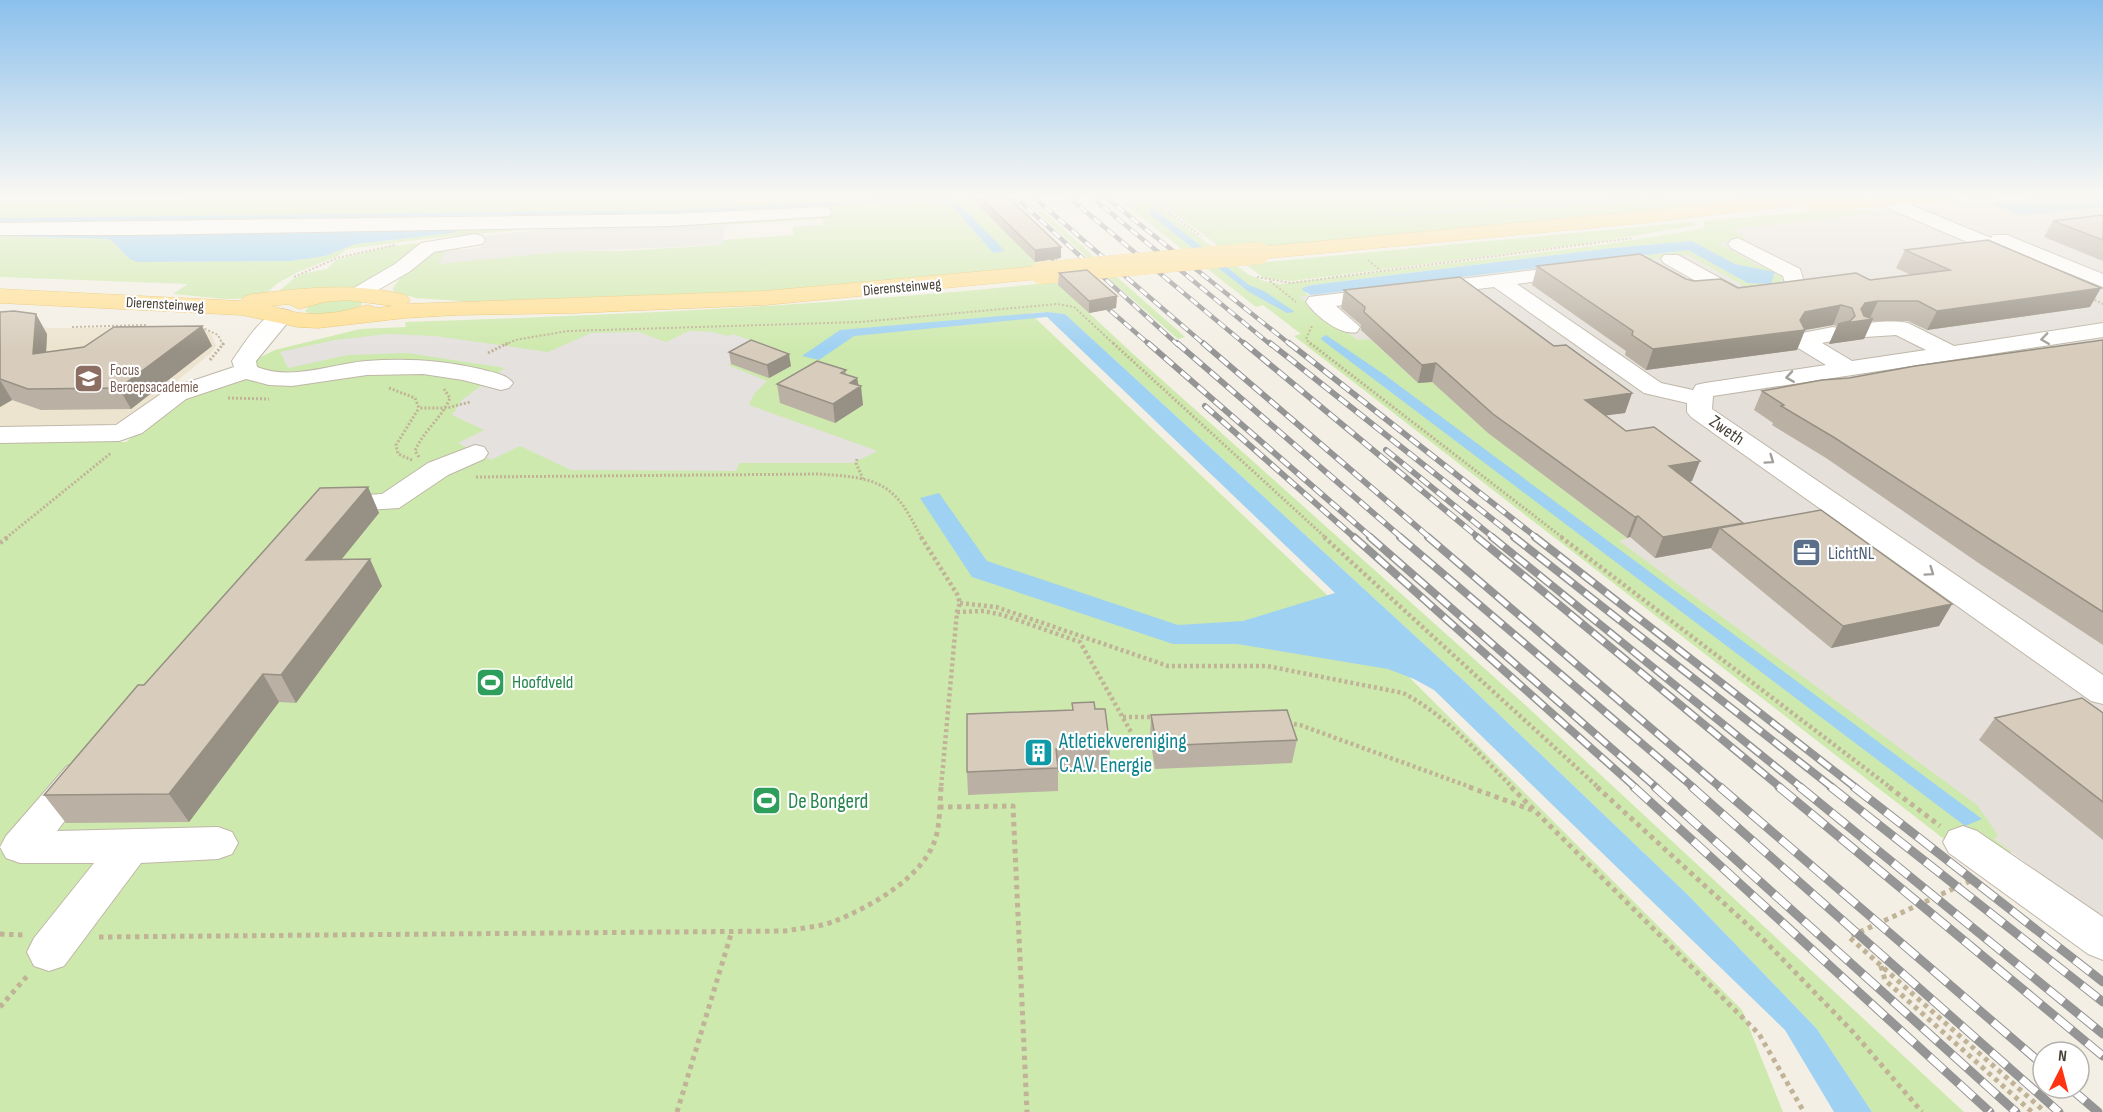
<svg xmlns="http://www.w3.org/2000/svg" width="2103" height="1112" font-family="'Sofia Sans Condensed',sans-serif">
<rect width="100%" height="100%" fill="#f3efe5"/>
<!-- industrial -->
<path fill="#e5e0da" d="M2103,196V920L1994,839L1617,541L1627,537L1418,383L1370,339L1358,340L1298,297L1311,295L1310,291L1738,233L1731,229L1866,212L2014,204Z"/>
<!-- education -->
<path fill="#ede4cf" d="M0,325L54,328L187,327L202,329L211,333L216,346L211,353L119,428L0,432Z"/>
<!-- green -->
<path fill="#cee9ad" d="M390,195H968L1040,267L843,288L624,300L475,302L416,298L394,292L393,288L403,274L430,251L459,248V250L445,251H623L722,245L723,240L793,235V227L823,225V219L702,226L648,219L0,226V222L675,213L931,200L952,206L993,253L1004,251L945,198L928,197L680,210L0,218V201L200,199Z
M1113,195H1136L1144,202L1156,204L1249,275L1264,281L1281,284L1601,245L1702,229L1705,227L1703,221L1846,209L1879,212L1732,229L1747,239L1718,243L1757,265L1782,271L1781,287L1752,290L1688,255L1616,263L1611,260L1688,250L1748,283L1771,284L1775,272L1735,264L1692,241L1612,248L1312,285L1304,287L1306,294L1311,295L1299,297L1358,340L1370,339L1418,383L1432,382L1488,433L1627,538L1619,541L1977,805L1998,835L1994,839L2012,852L2007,854L1953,846L1294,336L1301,334L1263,305L1256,307Z
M1150,195H1683L1210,228L1708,195H1819L1264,248L1220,247Z
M1028,198L1100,262H1092L1023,199Z
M696,220L645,225L584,226L572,228V225L433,238L347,249L338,256L298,272L278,283L261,298L225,299L173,294L188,284L0,277V236L108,239C121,245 123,259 138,262L291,261L324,256L356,244L453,233L459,229L0,233V230L272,229Z
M1691,222L1698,225L1590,243L1292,281L1264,278L1245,264Z
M439,241L389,273L355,289L277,293L293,279L306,273L327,269L336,260L391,246Z
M1116,276L1185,337L1178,339L1107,277Z
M1056,282L1133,354L1521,701L1964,1112H1872L1817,1029L1688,895L1463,680L1065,314L1048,312L1030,313L1325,593L1742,1010L1783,1112H0V442H126L182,395L275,350L360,329L406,327L405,322C623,315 839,305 1056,282Z
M333,298L362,301V304C353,314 316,319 305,311L311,304Z"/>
<!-- parking -->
<path fill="#e4e1de" d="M703,221L702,226L725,224L722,245L559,252L439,264L445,251L480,248L484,236L583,226Z
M689,331L712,332L728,336L733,334L765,345L728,365L767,381L754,394L749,405L878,451L853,463H739L736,471L571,470L520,446L491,460L458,443L484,430L452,415L462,400L505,368L407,353L348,355L288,368L280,352L335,340L387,334L435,336L548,352L591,333L639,332L666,342Z"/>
<!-- water -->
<path fill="#9fd1f2" d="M1683,195H1709L1209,227Z
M2081,195H2103V207L2021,215L1991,203Z
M928,197L945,198L960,205L1005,251L993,253L952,206L931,200L675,213L0,222V218L680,210Z
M1150,209L1156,210L1249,285L1264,291L1295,312L1287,313L1249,292L1148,213Z
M460,228L453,233L356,244L325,256L291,261L138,262C123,259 121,245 108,239L0,236V233Z
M1692,241L1735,264L1775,272L1771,284L1748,283L1688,250L1311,295L1302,290L1304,287L1312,285L1612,248Z
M1048,312L1065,314L1463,680L1688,895L1817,1029L1872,1112H1834L1785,1030L1434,690L1414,679L1388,669L1237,644H1173L972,577L920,498L939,493L987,561L1178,625L1243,621L1335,593L1047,317L854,336L819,360L802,356L840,330Z
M1326,335L1385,375L1982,819L1965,826L1322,340L1321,338Z"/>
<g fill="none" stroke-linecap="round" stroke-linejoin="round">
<defs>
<path id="minor" d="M1864,195H1887L1991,238L1993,235H2007L2103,274V287L2026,256L2023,260H2009L1867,199Z
M823,207L829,208L832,212L829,216L670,226L135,235H0V223L670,214Z
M475,234L482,236L485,240L482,244L434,252L409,272L366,297L359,299L352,297L349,293L352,289L395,264L421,243Z
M1738,238L1800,269L1806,288L1803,292L1735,301L1728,299L1664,263L1661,259L1664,255H1678L1738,288L1785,283L1783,276L1731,248L1728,244L1731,240Z
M1575,265L1582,267L1585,271L1582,275L1517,284L1661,383L1693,390L1696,385L1705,383L1826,365L1798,348L1794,339L1797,334L1833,327L1841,329L1844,334L1841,339L1822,343L1852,361L1926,350L1896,335L1865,337L1857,335L1854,330L1857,325C1872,322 1893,320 1908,323L1954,346L2103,323V337L1713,396L1712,409L2103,675V704L2091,701L1691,417L1687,412V403L1644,393L1494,287L1429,295L1422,293L1419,289L1422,285L1429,283Z
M1384,288L1391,290L1394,294L1391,298L1336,306L1360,327L1357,332C1340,336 1316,316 1306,302L1309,297L1317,296Z
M282,309L290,311L293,316L256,361L257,367C291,381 332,364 366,361C405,358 442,360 480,369C491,372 507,374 513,383L509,388L501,390L463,380L423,374L367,375L292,386L269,385L246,379L186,399L142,433L119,441L0,443V427L116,425L168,389L234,367L232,361C244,344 261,315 282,309Z
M475,445L484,447L488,453L484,459L448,475L399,508L333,512L323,510L319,504L323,498L382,494L428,463Z
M80,762L93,766L99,776L57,831L218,827L232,832L238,843L232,854L218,859L141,863L64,966L49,971L34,966L27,952L34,938L94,863H20L6,858L0,847L6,836L67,766Z
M1963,826L1977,831L2103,917V960L2088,954L1949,853L1943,842L1949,831Z"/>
<path id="major" d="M1788,195H1846L1845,197L1958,195L1955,199L1948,201L1814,211L1807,209L1805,204L1632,224L1259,259L1251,258L1248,253L1251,248L1259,247L1632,212Z
M1041,266L1049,268L1052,273L1049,278L765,305L575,313L456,315L405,318L318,328L298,327L242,315L0,303V289L241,301L245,296L253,294C307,288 353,282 406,295L410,300L407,304L765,291ZM348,300L393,306L377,308L368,305L339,312L318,314L298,313L271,306L289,304L299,309L324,302Z"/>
</defs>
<!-- minor casing -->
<use href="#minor" stroke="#bfb7a8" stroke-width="2"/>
<!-- major casing -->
<use href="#major" stroke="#e7be60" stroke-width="1"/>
<!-- path-far3 -->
<path stroke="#c1b398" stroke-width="2" stroke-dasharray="2 2" stroke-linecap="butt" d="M1146,195L1201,236
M1968,200L2018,195
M1368,260L1381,271
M294,277L337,258L395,245
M1257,277L1291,283L1633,238
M1270,281L1296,302
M2091,298L2103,304
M72,327L146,325
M201,327L218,335L223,345
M505,345L515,340L568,331L860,322L1057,304L1074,307L1115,345
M1311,345L1306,339L1312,326"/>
<!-- path-far2 -->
<path stroke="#c1b398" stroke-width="3" stroke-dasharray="2 2" stroke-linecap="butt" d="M1113,343L1326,538
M1310,343L1563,538
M488,353L508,343
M210,360L224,343
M389,388L415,398L419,408H447L470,402
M228,398L269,399
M419,457L415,451C423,431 442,418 450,398L444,389
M857,459L856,463L863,479
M412,460L398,454L396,445L419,408
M476,477L819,474C844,476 875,476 894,495C906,506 914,525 922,538
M6,538L111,453"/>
<!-- path-far1 -->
<path stroke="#c1b398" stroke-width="4.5" stroke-dasharray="3 3" stroke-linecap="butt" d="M921,537L957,594L960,603L957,612L941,788
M1324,537L1599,788
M1561,537L1891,788
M0,543L8,537
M960,603L996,607L1168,666H1267L1403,693C1446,715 1479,754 1513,788
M957,612L984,611L1003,615L1080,642L1131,732
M1123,717H1155
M1288,723L1300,725L1473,788"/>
<!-- path -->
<path stroke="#c1b398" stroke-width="5" stroke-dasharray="4.5 4.5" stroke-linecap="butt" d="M1469,787L1532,810
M1511,787L1759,1034L1804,1112
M1597,787L1763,939L1853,1032L1922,1112
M1889,787L1940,826
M939,807L1013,806L1027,1112
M1970,881L1849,937L2045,1112
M0,934L23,935
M99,937L785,931C801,928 820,927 835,921C872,906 928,875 937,833C940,818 940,802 941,787
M1881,966L1885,980L2032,1112
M0,1007L29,974
M677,1112L732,931"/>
<!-- minor -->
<use href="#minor" fill="#fff" fill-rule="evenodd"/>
<!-- major -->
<use href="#major" fill="#ffdf93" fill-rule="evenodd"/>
<defs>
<path id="rail-far3" d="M1013,195L1178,345
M1031,195L1205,345
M1066,195L1246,345
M1089,195L1271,345
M1103,195L1291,345
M1041,248L1079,283
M1097,299L1150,345"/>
<path id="rail-far2" d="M1148,343L1372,538
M1177,343L1402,538
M1203,343L1430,538
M1244,343L1479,538
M1270,343L1516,538
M1289,343L1537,538
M1205,406L1355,538
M1386,450L1494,538"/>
<path id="rail-far1" d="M1354,537L1636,788
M1370,537L1657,788
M1400,537L1694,788
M1428,537L1721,788
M1477,537L1781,788
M1492,537L1802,788
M1514,537L1833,788
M1535,537L1856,788"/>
<path id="rail" d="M1634,787L1990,1112
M1655,787L2016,1112
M1692,787L2059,1112
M1720,787L2043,1065
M1779,787L2103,1056
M1800,787L2103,1034
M1831,787L2103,1002
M1854,787L2103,982
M2070,1088L2098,1112"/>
</defs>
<!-- rail-far3 casing -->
<use href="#rail-far3" stroke="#959595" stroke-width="4.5"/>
<!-- rail-far2 casing -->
<use href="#rail-far2" stroke="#959595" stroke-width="6"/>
<!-- rail-far1 casing -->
<use href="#rail-far1" stroke="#959595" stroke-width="8"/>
<!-- rail casing -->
<use href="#rail" stroke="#959595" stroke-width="9"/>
<!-- rail-far3 -->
<use href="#rail-far3" stroke="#fff" stroke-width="3" stroke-dasharray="9" stroke-linecap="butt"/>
<!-- rail-far2 -->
<use href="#rail-far2" stroke="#fff" stroke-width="4" stroke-dasharray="11" stroke-linecap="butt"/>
<!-- rail-far1 -->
<use href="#rail-far1" stroke="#fff" stroke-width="5" stroke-dasharray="15" stroke-linecap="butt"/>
<!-- rail -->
<use href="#rail" stroke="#fff" stroke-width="7" stroke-dasharray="20" stroke-linecap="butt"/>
<defs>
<path id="major-bridge" d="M1041,273L1259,253"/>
</defs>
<!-- major-bridge casing -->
<use href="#major-bridge" stroke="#e7be60" stroke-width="22" stroke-linecap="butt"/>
<!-- major-bridge -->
<use href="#major-bridge" stroke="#ffdf93" stroke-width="22"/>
</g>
<!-- wall -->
<path fill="#bab0a3" d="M968,195H1006L1061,258L1035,262Z
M2103,215V261L2044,237L2053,221Z
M1905,250L2090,307L1927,330L1908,321H1872L1864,339L1829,344L1837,326L1833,325L1805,330L1797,350L1646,370L1625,355L1626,351L1532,285L1537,266L1686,279L1738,288L1870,280L1911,275L1896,268Z
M1059,273L1117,296L1116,308L1089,313L1058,285Z
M1344,290L1554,346L1632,393L1625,413L1605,415L1692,481L1689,482L1743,523L1952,604L1939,626L1831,648L1711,549V548L1655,558L1630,537L1627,538L1488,433L1432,382L1418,383L1361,330V325L1341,308Z
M0,312L47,334L46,352L84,347L202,326L212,346L131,409L41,410L12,400L0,407Z
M2103,340V645L1980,564L1826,458L1772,425L1773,423L1754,410L1762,391Z
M729,352L791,366L769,378L731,364Z
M846,370V374L857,378L863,405L835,423L780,403L777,384Z
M368,487L379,513L341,560L382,586L296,703L279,702L189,822L66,823L44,795L144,685Z
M1072,703L1095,709L1110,747L1109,770L1058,772V791L968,795L967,772L1072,710Z
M2103,713V840L1979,740L1995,718Z
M1151,715L1297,740L1292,763L1155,769L1150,738Z"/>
<!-- shaded-wall -->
<path fill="#979084" d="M1061,247V258L1035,262V250Z
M2101,288L2090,307L1927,330L1937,311Z
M1117,296L1116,308L1089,313V301Z
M1878,301L1869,320L1873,319L1864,339L1829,344L1838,324L1855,322L1861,309L1865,303Z
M1841,305L1833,325L1805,330L1797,350L1646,370L1653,349L1805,312Z
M36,314L47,334L45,374L33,354Z
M202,326L212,346L131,409L119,388Z
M789,354L791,366L769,378L767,365Z
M1436,363L1432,382L1418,383L1422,365Z
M857,378L859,388L861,386L863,405L835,423L833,404L850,383Z
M0,380L12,400L0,407Z
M1632,393L1625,413L1579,419L1585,400Z
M1700,461L1692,481L1661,486L1669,466Z
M368,487L379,513L319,587L306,560Z
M1638,516L1630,537L1627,538L1635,517Z
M1743,523L1720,528L1711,548L1655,558L1663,537Z
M370,559L382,586L296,703L281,675Z
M1952,604L1939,626L1831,648L1843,626Z
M263,674L279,702L189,822L169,794Z"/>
<!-- building -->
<path fill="#d8cdbd" stroke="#979084" stroke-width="1.5" d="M978,195H1006L1061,247L1035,250Z
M2103,215V240L2053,221Z
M1988,240L2101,288L1937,311L1918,301H1878L1865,303L1861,309L1864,316L1873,319L1838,324L1850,321L1855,316L1852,308L1841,305L1805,312L1800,320L1805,330L1653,349L1632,335L1633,331L1537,266L1640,254L1686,279L1694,281L1721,279L1738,288L1856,273L1870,280L1950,270L1905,250Z
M1087,270L1117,296L1089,301L1059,273Z
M1460,277L1554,346L1566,345L1632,393L1585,400L1626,431L1654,427L1700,461L1669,466L1743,523L1663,537L1638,516L1635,517L1493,414L1436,363L1422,365L1364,312L1365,307L1344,290Z
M14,311L36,314L33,354L84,347L114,327L202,326L119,388L28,389L0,379V312Z
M751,340L789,354L767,365L729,352Z
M2103,340V612L1994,542L1835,438L1781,406L1784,405L1762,391L1822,380L1849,378L1915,366Z
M817,361L846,370L841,373L857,378L850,383L861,386L833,404L777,384Z
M368,487L306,560L370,559L281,675L263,674L169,794L44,795L138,685H144L320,488Z
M1821,510L1952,604L1843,626L1720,528Z
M2082,698L2103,713V802L1995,718Z
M1094,702L1095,709H1105L1110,747L1056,749L1058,768L967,772V714L1073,710L1072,703Z
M1287,710L1297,740L1157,746L1151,715Z"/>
<!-- one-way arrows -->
<defs><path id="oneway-chevron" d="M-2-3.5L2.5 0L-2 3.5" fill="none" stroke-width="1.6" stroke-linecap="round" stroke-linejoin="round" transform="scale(1.5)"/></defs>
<g stroke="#a29f9a">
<use href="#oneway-chevron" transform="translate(2045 339) rotate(172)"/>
<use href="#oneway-chevron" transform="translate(1790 377) rotate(171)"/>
<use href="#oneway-chevron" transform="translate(1770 460) rotate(35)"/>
<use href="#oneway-chevron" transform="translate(1930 572) rotate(35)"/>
</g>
<!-- sky -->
<linearGradient id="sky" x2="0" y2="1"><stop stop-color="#8bc0ec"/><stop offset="0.56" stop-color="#faf8f3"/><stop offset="1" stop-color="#faf8f3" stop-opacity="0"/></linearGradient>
<rect width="2103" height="350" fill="url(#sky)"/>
<!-- icons -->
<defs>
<symbol id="school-square" viewBox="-11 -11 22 22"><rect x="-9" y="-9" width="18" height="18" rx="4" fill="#8d6e63" stroke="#fff"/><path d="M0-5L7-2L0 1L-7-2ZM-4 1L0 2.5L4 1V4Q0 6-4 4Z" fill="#fff"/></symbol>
<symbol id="office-square" viewBox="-11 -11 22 22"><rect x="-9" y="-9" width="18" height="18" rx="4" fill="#5c6f8a" stroke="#fff"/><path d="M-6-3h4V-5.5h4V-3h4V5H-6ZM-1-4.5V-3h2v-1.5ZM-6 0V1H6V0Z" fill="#fff"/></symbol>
<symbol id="stadium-square" viewBox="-11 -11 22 22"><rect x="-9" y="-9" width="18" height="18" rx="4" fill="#2e9e5b" stroke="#fff"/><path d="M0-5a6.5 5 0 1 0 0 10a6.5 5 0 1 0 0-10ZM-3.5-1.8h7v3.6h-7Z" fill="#fff"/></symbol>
<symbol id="building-square" viewBox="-11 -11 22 22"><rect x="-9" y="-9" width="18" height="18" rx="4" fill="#0f9aa8" stroke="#fff"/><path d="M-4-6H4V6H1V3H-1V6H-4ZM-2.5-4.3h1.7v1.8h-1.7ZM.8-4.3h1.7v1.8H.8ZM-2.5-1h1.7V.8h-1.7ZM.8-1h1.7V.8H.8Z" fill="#fff"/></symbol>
</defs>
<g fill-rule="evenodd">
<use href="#school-square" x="72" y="362" width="33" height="33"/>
<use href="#office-square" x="1790" y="536" width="33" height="33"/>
<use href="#stadium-square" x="474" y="666" width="33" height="33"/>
<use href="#building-square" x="1022" y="736" width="33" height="33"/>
<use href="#stadium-square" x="750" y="784" width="33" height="33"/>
</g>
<g text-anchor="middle" stroke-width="4.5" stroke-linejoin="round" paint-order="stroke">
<!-- far-street labels -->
<g font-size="15" fill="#463f35" stroke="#fff">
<text transform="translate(902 287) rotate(-5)" y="5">Dierensteinweg</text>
<text transform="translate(165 304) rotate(3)" y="5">Dierensteinweg</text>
</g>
<!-- far-education labels -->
<g font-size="15" fill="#785e54" stroke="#fff" text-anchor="start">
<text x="110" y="375">Focus<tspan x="110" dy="17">Beroepsacademie</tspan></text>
</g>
<!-- street labels -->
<g font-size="18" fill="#463f35" stroke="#fff">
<text transform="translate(1727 430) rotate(35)" y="6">Zweth</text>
</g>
<!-- service labels -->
<g font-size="18" fill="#4e5e75" stroke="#fff" text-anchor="start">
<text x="1828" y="559">LichtNL</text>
</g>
<!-- leisure labels -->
<g font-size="18" fill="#27864d" stroke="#fff" text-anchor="start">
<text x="512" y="688">Hoofdveld</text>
</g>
<!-- near-culture labels -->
<g font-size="21" fill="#0d838f" stroke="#fff" text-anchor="start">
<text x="1059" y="748">Atletiekvereniging<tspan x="1059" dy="24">C.A.V. Energie</tspan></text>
</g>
<!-- near-leisure labels -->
<g font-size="21" fill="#27864d" stroke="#fff" text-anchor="start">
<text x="788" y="808">De Bongerd</text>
</g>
</g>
<!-- north arrow -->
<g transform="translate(2061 1070) rotate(6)"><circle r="28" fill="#ffffff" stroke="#b5b2ae" stroke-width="1.5"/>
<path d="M0-4.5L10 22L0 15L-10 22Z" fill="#ff3311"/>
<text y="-9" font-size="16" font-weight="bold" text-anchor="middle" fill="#463f35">N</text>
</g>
</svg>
